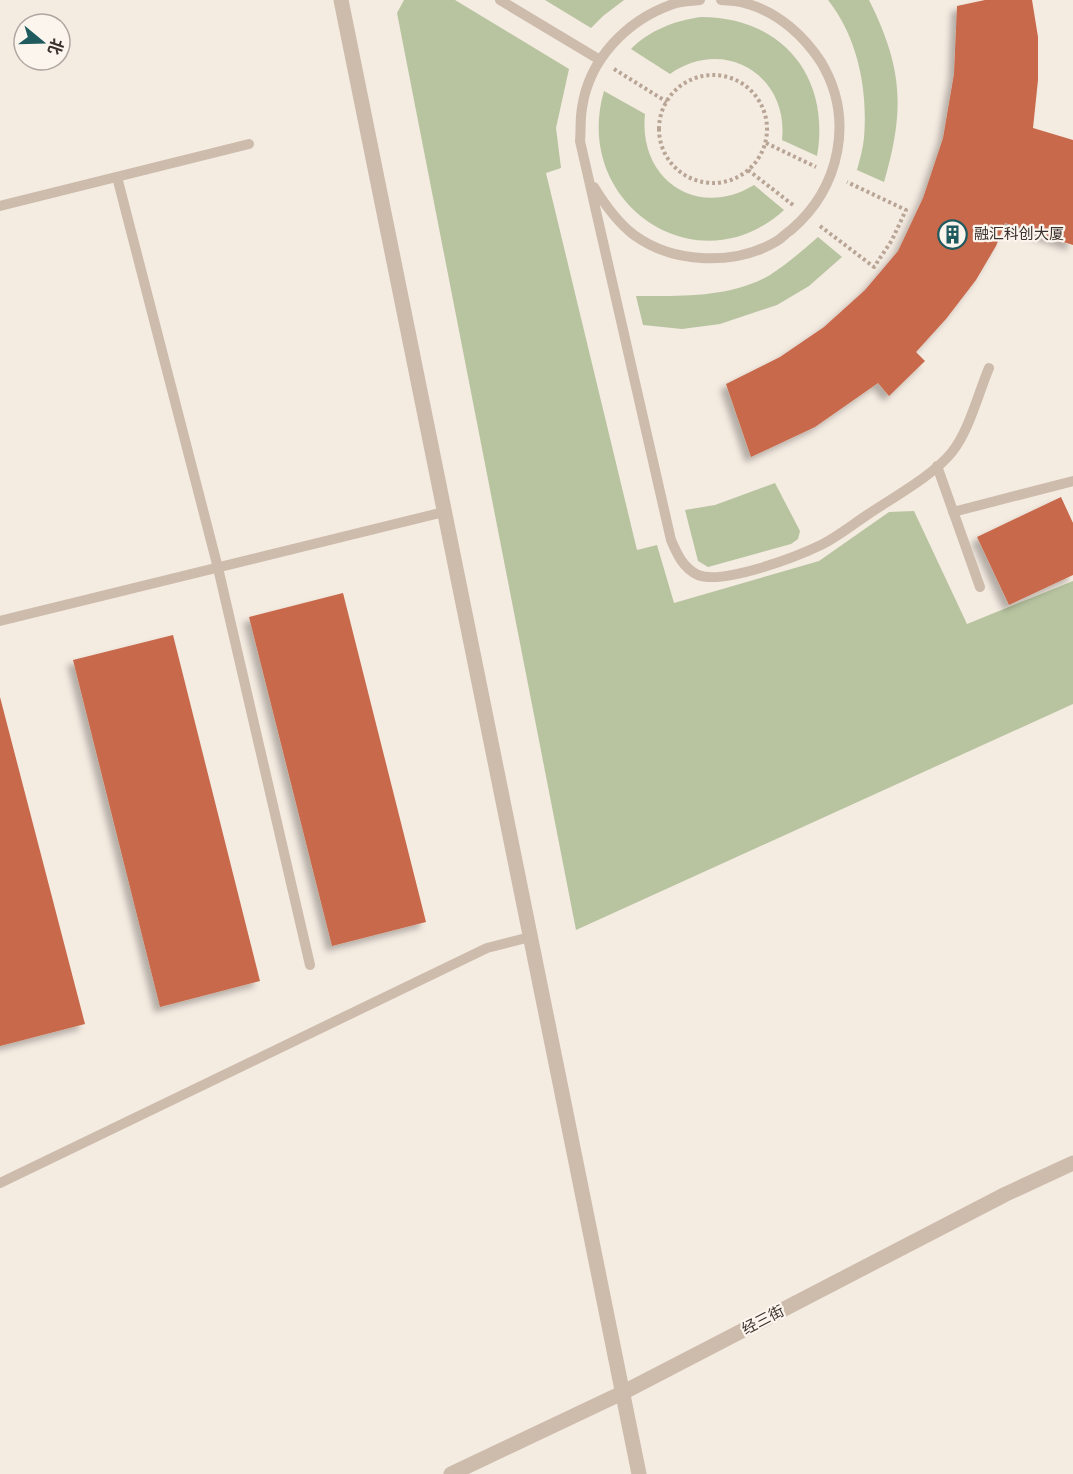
<svg xmlns="http://www.w3.org/2000/svg" width="1073" height="1474" font-family="'Fira Sans','Noto Sans SC',sans-serif">
<defs>
<filter id="shadow"><feDropShadow dx="-5.5" dy="5.5" stdDeviation="3" flood-color="#0004"/></filter>
</defs>
<rect width="100%" height="100%" fill="#f4ebe1"/>
<!-- green -->
<path fill="#b8c4a0" d="M404,0H455L569,69L556,128L561,168L546,173L637,550L657,545L674,603L819,561L889,512L914,511L967,624L1073,581V704L576,930L397,13Z
M545,0H624L603,16L591,28Z
M828,0H869C903,68 905,110 884,182L857,170C860,159 863,148 864,138C868,90 858,38 828,0Z
M701,17C782,17 831,77 817,156L782,140C789,75 724,36 670,74L631,49C650,30 674,21 701,17Z
M604,91L645,114C638,179 697,220 754,185L784,210C698,289 571,204 604,91Z
M818,237L842,257L809,286L777,305L720,324L682,329L643,325L636,296C681,296 730,298 770,275C787,264 802,251 818,237Z
M775,483L800,531L798,539L791,544L708,567L698,561L685,510L715,505Z"/>
<!-- building -->
<path fill="#c8694b" filter="url(#shadow)" d="M985,0H1032L1038,37V80L1033,128L1073,140V245L1005,223L996,246L976,280L946,319L916,352L925,361L889,396L878,383L815,427L751,457L726,384L780,357L824,327L865,290L898,251L923,198L943,138L954,74L957,6Z
M1061,497L1073,523V575L1009,605L977,537Z
M343,593L426,922L332,946L249,617Z
M173,635L260,981L160,1007L73,660Z
M0,697L85,1024L0,1046Z"/>
<g fill="none" stroke-linecap="round" stroke-linejoin="round">
<!-- path -->
<path stroke="#b9a596" stroke-width="4" stroke-dasharray="3 3" stroke-linecap="butt" d="M614,69L667,102
M659 129a54 54 0 1 1 108 0a54 54 0 1 1-108 0Z
M766,143L816,167
M748,170L793,205
M820,226L874,267L892,240L906,210L847,182"/>
<!-- service -->
<path stroke="#cdbbac" stroke-width="10" d="M500,0L600,60
M700,0C692,1 681,1 673,4C627,20 589,59 582,108C580,119 581,130 580,141L671,540C677,554 683,568 698,575C723,585 796,557 821,545C837,537 852,525 867,515C892,498 934,475 952,452C969,431 978,394 989,368
M117,177L218,568L310,965
M594,187C605,205 617,222 634,235C674,264 735,266 777,241C782,238 786,233 791,230C840,188 855,119 821,62C804,36 779,13 748,4C740,1 730,1 721,0
M0,206L249,144
M937,466L980,587
M953,512L1073,481
M0,621L444,512
M0,1183L487,948L530,937"/>
<!-- minor -->
<path stroke="#cdbbac" stroke-width="15" d="M341,0L639,1474
M451,1474L622,1393L1006,1194L1073,1163"/>
</g>
<!-- icons -->
<defs>
<symbol id="building-ring" viewBox="-11 -11 22 22"><circle r="9.5" fill="#fbf5ee" stroke="#1f5a5e" stroke-width="1.5"/><path d="M-4-6H4V6H1V3H-1V6H-4ZM-2.5-4.3h1.7v1.8h-1.7ZM.8-4.3h1.7v1.8H.8ZM-2.5-1h1.7V.8h-1.7ZM.8-1h1.7V.8H.8Z" fill="#1f5a5e"/></symbol>
</defs>
<g fill-rule="evenodd">
<use href="#building-ring" x="936" y="218" width="33" height="33"/>
</g>
<g text-anchor="middle" stroke-width="4.5" stroke-linejoin="round" paint-order="stroke">
<!-- poi labels -->
<g font-size="15" fill="#3b302b" stroke="#fbf5ee" text-anchor="start">
<text x="974" y="239">融汇科创大厦</text>
</g>
<!-- street labels -->
<g font-size="15" fill="#3b302b" stroke="#fbf5ee">
<text transform="translate(763 1320) rotate(-27)" y="5">经三街</text>
</g>
</g>
<!-- north arrow -->
<g transform="translate(42 42) rotate(109)"><circle r="28" fill="#fbf5ee" stroke="#aea6a0" stroke-width="1.5"/>
<path d="M0-4.5L10 22L0 15L-10 22Z" fill="#1f5a5e"/>
<text y="-9" font-size="16" font-weight="bold" text-anchor="middle" fill="#3b302b">北</text>
</g>
</svg>
